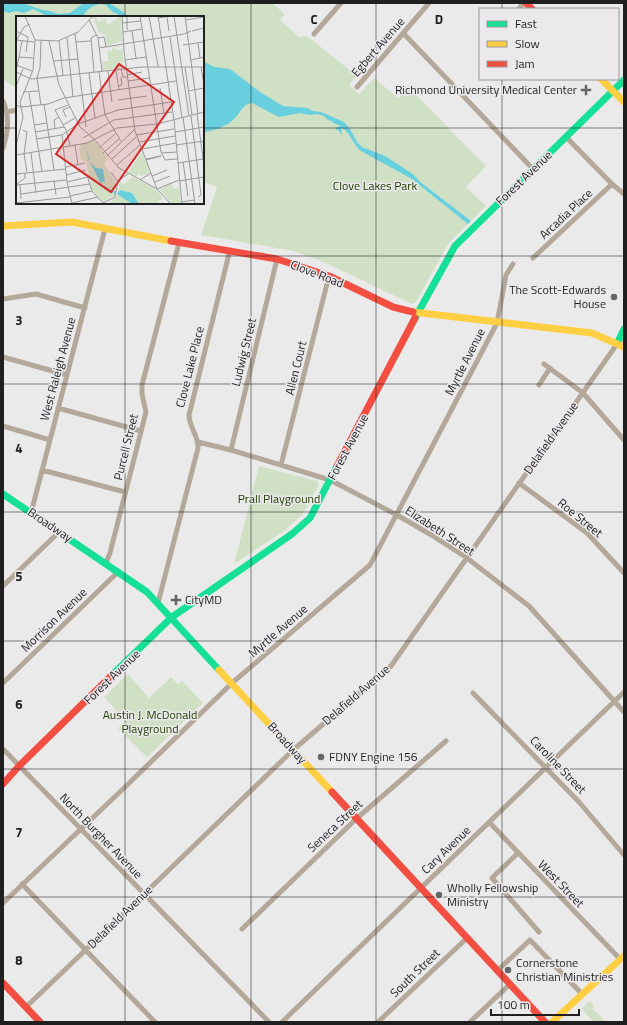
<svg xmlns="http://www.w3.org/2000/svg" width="627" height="1025" font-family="'Titillium Web',sans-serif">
<rect width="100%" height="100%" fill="#ebeaeb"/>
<!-- green -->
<path fill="#d0e0c5" d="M3,3H272L285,14L280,20L299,37L307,36L357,76L349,85L359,94L374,78L398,98L408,87L486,166L466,187L486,206L448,244L416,302L412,304L326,263L294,251L201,235L217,187L203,182V17H17V89L3,79Z
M259,466L317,481L319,484L303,514L284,531L234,564Z
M128,674L149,698L171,677L178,684L182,681L203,703L147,757L118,728L126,721L104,697Z
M590,1001L594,1005L592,1008L605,1021L603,1022H594L583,1011L582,1008Z"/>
<!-- water -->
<path fill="#67cfdd" d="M4,3H22L42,10L50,11L58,14L70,13L84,3H109L125,13L128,17H120C118,13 116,14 113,12C110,10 108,7 106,5C97,1 85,10 83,17L58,16L49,17L33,9L24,13L16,11L9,13L3,11Z
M203,61L214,67L230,69L260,92L283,106L307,108L313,111L321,112L344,122L350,129L357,142L362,147L385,156L414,175L419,181L471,221L468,224L412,179L361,151C353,145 351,133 342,128L341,129L342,136L339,131L335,128L341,126L333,123L332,121L328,120L324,116L318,114L310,115L300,113L279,117L252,103C242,104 241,113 233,120C225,127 214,131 203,132Z"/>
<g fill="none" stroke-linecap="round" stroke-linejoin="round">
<!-- street -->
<path stroke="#b3a899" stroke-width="5" d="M519,9L523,3
M403,33L533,169
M314,34L341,3
M357,87L429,3
M3,101C10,117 8,132 3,148
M7,112L17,110
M566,137L612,184L624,194
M533,258L612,184
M3,299L36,294L85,308
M3,357L67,375
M544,364L583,393L624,440
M539,385L550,368
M58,408L141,431
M3,426L50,440
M198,442L231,450L330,480L397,515L433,536L467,558L529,606L624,712
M231,450L277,259
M281,465L329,276
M42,470L125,492
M519,483L587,533L624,573
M31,513L105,229
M106,563L110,553L146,412L142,394V385L179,243
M3,586L59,532
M158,603L198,448C199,437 189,427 189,415L230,250
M3,683L118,572
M473,693L579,802L624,855
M3,749L269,1022
M489,822L620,959
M518,853L492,878L539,932
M22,884L155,1022
M3,903L123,789L232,683L370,565L497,323L506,275L513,264
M242,929L356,819L446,741
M497,971L530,940L582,994
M26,1007L140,898L293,750L391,666L617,344
M282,1022L624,692
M378,1022L467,938
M470,1022L509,985"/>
<!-- fast -->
<path stroke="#16e098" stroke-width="7" d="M415,318L455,246L624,80
M617,344L624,329
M3,494L147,592L219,670
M112,675L172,617L292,534L310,518L337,466"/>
<!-- slow -->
<path stroke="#ffcf43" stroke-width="7" d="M601,79L624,102
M3,226L72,222L171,241
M413,312L592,333L624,347
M219,670L332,792
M552,1022L624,956"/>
<!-- jam -->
<path stroke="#f24e42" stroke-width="7" d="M526,3L532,9
M171,241L277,259L329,276L393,307L413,312
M337,466L415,318
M3,784L19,766L112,675
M332,792L545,1022
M3,983L40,1022"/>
</g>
<!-- grid -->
<path fill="none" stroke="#1f1f20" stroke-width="1" stroke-opacity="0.55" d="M125,3V17M251,3V1022M376,3V1022M502,3V9M502,79V1022M3,128H17M203,128H624M125,203V1022M3,256H624M3,384H624M3,512H624M3,641H624M3,769H624M3,897H624"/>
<!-- markers -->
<g fill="#666667" stroke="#ebe9ec" stroke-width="1.5">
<path d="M584 84h4v4h4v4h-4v4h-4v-4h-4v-4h4z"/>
<circle cx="614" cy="297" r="4"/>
<path d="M174 594h4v4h4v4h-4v4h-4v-4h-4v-4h4z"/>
<circle cx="321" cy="757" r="4"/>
<circle cx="439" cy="895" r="4"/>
<circle cx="508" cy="970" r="4"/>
</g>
<g text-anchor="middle" stroke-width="3" stroke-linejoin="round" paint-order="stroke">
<!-- street labels -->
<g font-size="12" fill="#1f1f20" stroke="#ebe9ec">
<text transform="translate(378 47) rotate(-49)" y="4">Egbert Avenue</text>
<text transform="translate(524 178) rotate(-44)" y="4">Forest Avenue</text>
<text transform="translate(566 214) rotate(-43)" y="4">Arcadia Place</text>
<text transform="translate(317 274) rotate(21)" y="4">Clove Road</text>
<text transform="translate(244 352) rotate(-76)" y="4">Ludwig Street</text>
<text transform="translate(465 362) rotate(-63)" y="4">Myrtle Avenue</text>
<text transform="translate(190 367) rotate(-76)" y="4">Clove Lake Place</text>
<text transform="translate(296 368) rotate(-76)" y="4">Allen Court</text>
<text transform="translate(58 369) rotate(-75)" y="4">West Raleigh Avenue</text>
<text transform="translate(551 438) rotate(-55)" y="4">Delafield Avenue</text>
<text transform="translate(126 447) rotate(-76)" y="4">Purcell Street</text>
<text transform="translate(348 447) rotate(-62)" y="4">Forest Avenue</text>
<text transform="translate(580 518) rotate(39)" y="4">Roe Street</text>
<text transform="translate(50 525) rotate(34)" y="4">Broadway</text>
<text transform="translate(440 531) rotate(33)" y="4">Elizabeth Street</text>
<text transform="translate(54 620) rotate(-44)" y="4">Morrison Avenue</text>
<text transform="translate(278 631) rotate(-41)" y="4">Myrtle Avenue</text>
<text transform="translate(112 677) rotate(-44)" y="4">Forest Avenue</text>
<text transform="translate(356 695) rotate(-41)" y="4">Delafield Avenue</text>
<text transform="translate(287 743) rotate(48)" y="4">Broadway</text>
<text transform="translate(558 765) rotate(46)" y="4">Caroline Street</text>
<text transform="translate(335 826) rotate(-43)" y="4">Seneca Street</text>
<text transform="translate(101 836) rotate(46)" y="4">North Burgher Avenue</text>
<text transform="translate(446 850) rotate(-44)" y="4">Cary Avenue</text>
<text transform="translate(561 884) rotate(46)" y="4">West Street</text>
<text transform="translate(120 917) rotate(-44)" y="4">Delafield Avenue</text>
<text transform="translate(415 973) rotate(-44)" y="4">South Street</text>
</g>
<!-- poi labels -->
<g font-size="12" fill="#1f1f20" stroke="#ebe9ec" text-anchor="start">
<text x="577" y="94" text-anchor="end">Richmond University Medical Center</text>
<text x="606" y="294" text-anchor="end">The Scott-Edwards<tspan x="606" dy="14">House</tspan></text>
<text x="185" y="604">CityMD</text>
<text x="329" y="761">FDNY Engine 156</text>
<text x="447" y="892">Wholly Fellowship<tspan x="447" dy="14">Ministry</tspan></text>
<text x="516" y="967">Cornerstone<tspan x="516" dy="14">Christian Ministries</tspan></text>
</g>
<!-- park labels -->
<g font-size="12" fill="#213d01" stroke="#ebe9ec">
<text x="375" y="190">Clove Lakes Park</text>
<text x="279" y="503">Prall Playground</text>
<text x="150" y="719">Austin J. McDonald<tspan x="150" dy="14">Playground</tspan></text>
</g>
</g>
<!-- overview -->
<g transform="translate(16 16)">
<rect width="188" height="188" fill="#ebeaeb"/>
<path d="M105,0L106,25L91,30L89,19L83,17L77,1H80L82,6L89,2L91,9ZM106,29L108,46L105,45L109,52L87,54L86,46L96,44H93L89,32L94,31L89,32L91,37L93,34L96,36V31L98,33L99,30H103L104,32L99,31L100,35L101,33L105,35L106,30H103ZM78,124L92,143L88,147L99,165V179L87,186L76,173L70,146L65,144L63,132L65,128ZM126,136L134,157L126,160L122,158L120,161L112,156ZM117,161L139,173L147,182L142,186L143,188H92L101,179L104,165L107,168ZM156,168L158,173L163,171L165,188H157L143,173L145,172L147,175V171Z" fill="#d0e0c5"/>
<path d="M68,128L73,141L74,146L80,152L87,153L89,167L86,165V169L89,170L96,175H100L99,178L86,170L73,144ZM104,174L116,177L123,188H116L101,178Z" fill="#67cfdd"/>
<path fill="none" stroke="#99999a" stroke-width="1" d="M9,0L19,24L42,25L62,16L77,0M106,0L108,35L119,115L141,173L163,164M111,0V14M124,0L145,136L149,144L161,143M133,0L142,50M142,0L158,104L166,188M158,0L173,100M169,0L182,98M151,1L153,15M142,2L154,0M73,4L82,22L86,55M169,4L188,1M106,7L125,5M0,15L12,21L10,36M116,15L120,42M176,15L188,12M107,16L126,13M59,18L70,111M154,21L166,102M51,22L57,81M82,22L88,21L90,31M0,24L18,26M0,25L8,11L14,8M33,25L43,69L64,111L78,123M43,25L47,59M60,26L75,25M182,27L184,42M167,29L188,26M83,32L168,18L175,15M3,41L17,42M109,44L130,41M175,44L188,41M38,45L62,43M0,49L16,55M1,51L6,25M169,51L176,99M185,51L188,69M105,53L107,61H111M100,54L103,74M92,55L96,86M0,56L15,63L126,51H188M78,56L75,22L80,19M83,56L89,99L105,125M73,57L79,102M111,59L126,56M112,65L133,62M0,70L7,53M102,70L106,69L105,61M144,72L148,97M173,75L188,72M7,76L23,75M13,77L26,155M102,84L131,80M28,88L38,154M0,89L5,91L32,88L48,82L160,65M25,89L21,62L24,52L25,25M52,89L39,94L50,114L54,129M181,98L188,149M175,100L185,179L182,181M50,101L47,94L54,91M167,101L179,188M18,109L31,107M47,109L59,102M39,113L38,104L43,101M7,114L11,116L8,138M19,116L48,111M159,116L188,111M46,119L51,166L56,188M120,119L158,113M67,122L98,104L156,96M20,123L46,119L62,108L102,94L155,86M78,123L103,152L141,173L155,188M123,126L159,120M59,129L62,149M160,129L188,125M0,130L7,101L4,86L17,54L19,24M83,132L99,118M126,133L160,127M15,137L20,177M87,137L103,123M146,137L161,136M8,138L11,156M0,139L71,127L101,112L141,108L188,96M91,140L118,114M96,143L120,121M130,143L145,140L130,144M167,146L172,180M162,147L187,143M101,149L124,129M50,151L69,147M95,156L102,166M0,158L50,153M50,159L70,154M71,159L76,175L87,187M136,160L151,154M124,164L135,157M38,165L40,179M163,165L188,161M51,166L72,161M139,166L154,160M1,168L9,162V157M4,168L5,183M0,169L50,164M5,178L74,168M54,180L76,175M165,186L179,184M0,187L54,181M56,187L82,181M85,188L99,181L102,165L112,158"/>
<path fill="#d62828" fill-opacity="0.15" stroke="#d62828" stroke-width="2" d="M103,48L158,86L95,176L40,138Z"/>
<rect width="188" height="188" fill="none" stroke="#1f1f20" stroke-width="2"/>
</g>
<g font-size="13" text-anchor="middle" font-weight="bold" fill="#1f1f20" stroke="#ebe9ec" stroke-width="3" stroke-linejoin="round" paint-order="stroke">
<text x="314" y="24">C</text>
<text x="439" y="24">D</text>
<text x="19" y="325">3</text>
<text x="19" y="453">4</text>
<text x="19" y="581">5</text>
<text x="19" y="709">6</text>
<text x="19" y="837">7</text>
<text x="19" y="965">8</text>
</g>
<!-- border -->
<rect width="627" height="1025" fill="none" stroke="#1f1f20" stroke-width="8"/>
<!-- legend -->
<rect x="479" y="8" width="140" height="72" fill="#ebe9ec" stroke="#99989a"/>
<rect x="487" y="21" width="20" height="6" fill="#16e098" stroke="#99989a"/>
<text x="515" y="28" font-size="12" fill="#1f1f20">Fast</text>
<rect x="487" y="41" width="20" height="6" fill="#ffcf43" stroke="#99989a"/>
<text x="515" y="48" font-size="12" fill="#1f1f20">Slow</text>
<rect x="487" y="61" width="20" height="6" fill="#f24e42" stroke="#99989a"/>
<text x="515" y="68" font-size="12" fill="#1f1f20">Jam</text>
<!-- scale -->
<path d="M491 1009v6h88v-6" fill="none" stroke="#1f1f20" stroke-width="2"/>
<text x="497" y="1009" font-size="12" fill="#1f1f20" stroke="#ebe9ec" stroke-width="3" paint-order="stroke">100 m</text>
</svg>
